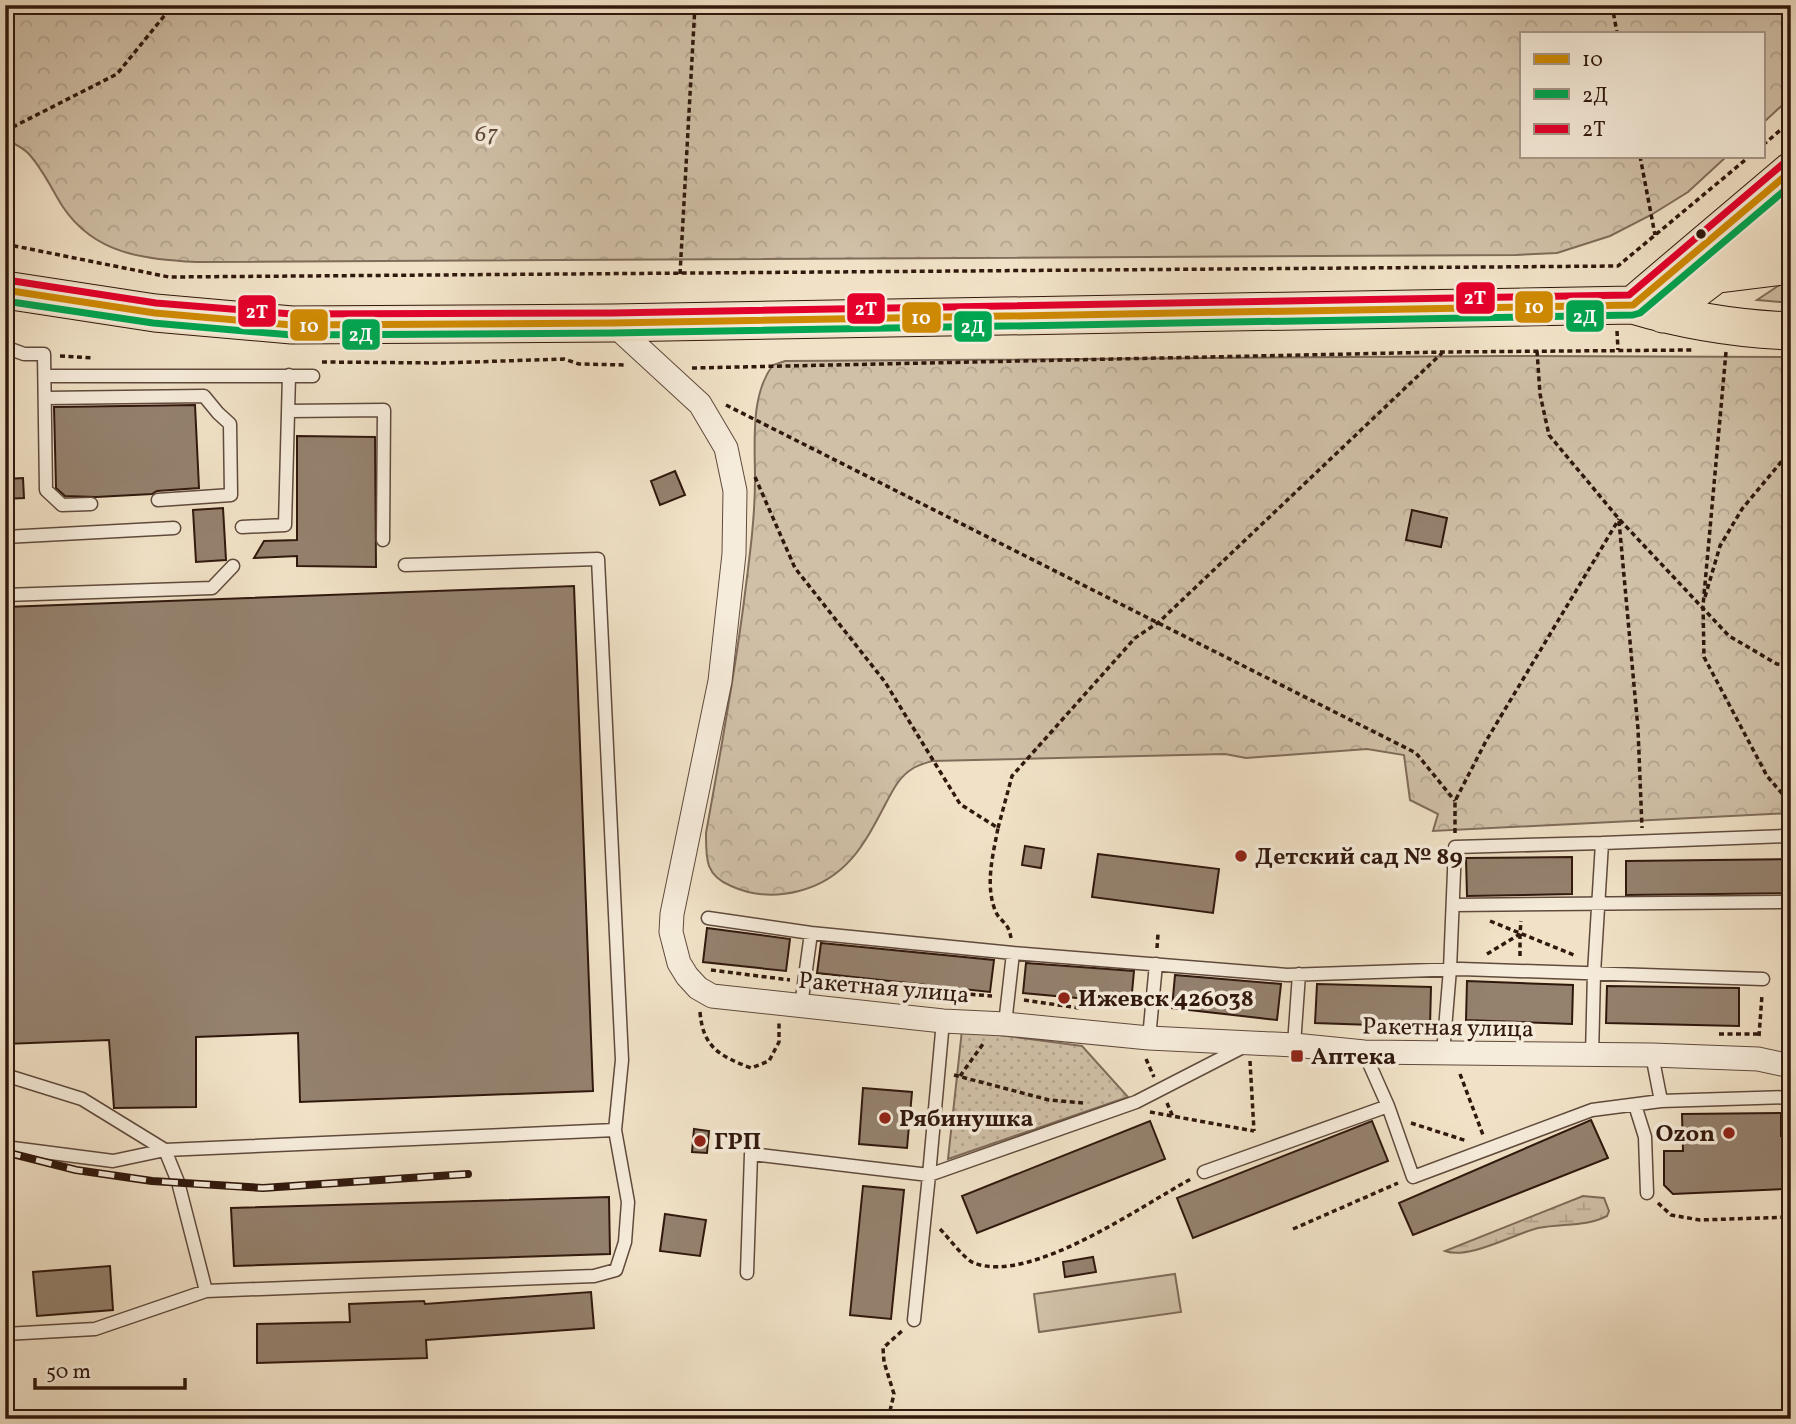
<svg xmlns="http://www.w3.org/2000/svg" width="1796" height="1424" font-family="Vollkorn,serif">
<defs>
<pattern id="forest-crowns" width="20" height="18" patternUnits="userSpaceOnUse" patternTransform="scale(1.75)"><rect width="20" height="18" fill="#d0c0a7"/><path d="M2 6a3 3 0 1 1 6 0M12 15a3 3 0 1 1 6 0" fill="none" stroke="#b3a48f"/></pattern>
<pattern id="wetland-marsh" width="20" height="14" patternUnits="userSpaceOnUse" patternTransform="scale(1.75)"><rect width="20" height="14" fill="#d0c0a7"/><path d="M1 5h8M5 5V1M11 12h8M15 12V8" fill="none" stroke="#b3a48f"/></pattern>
<pattern id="park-dots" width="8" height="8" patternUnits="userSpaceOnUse" patternTransform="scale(1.75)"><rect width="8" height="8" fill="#d0c0a7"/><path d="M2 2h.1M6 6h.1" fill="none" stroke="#b3a48f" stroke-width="1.8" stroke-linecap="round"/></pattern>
</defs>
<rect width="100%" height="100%" fill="#f1e2c7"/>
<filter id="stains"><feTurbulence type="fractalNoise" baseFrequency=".00286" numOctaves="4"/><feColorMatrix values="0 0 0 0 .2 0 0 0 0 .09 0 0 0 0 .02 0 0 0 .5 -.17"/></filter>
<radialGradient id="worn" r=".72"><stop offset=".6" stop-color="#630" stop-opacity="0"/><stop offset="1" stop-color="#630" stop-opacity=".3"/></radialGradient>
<!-- grass -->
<path fill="#d0c0a7" stroke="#806c5a" stroke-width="2" d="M1175,1274L1181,1312L1039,1332L1034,1294Z"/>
<!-- forest -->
<path fill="url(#forest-crowns)" stroke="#806c5a" stroke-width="2" d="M5,5H1791V97L1763,123V33H1521V156H1727L1688,192L1651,215L1610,236L1557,253L1516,255L197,262C145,259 95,255 63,207C52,190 43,169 28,153C22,147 13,143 5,139Z
M1791,281V303L1757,300L1784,282Z
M1503,356L1791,357V813L1433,831L1438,814L1410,800L1404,755L1367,749L1246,758L1225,754L932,761C926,763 918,765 912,769C899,777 893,790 886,803C865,843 847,879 799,891C776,897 753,896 731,886C705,875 706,859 706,833C720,756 734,679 744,601C749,561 755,520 755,479C755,443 750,395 773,365L785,361Z"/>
<!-- wetland -->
<path fill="url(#wetland-marsh)" stroke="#806c5a" stroke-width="2" d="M1583,1196L1604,1198L1609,1211L1607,1216C1586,1227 1562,1223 1538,1228C1514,1234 1468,1260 1445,1251Z"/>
<!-- park -->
<path fill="url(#park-dots)" stroke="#806c5a" stroke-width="2" d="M962,1030L1082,1046L1128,1097L948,1159Z"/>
<!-- building -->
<path fill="#94816e" stroke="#30180d" stroke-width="2" d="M195,405L199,488L157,491L152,494L96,497L65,496L56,488L54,407Z
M297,436L375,437L376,567L297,566V556L254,558L264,541L297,540Z
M675,471L685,495L660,505L651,481Z
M23,478L24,498L5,499V479Z
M223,508L226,560L196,562L193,510Z
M1412,510L1447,518L1441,547L1406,540Z
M574,586L593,1091L300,1102L298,1033L196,1037V1107L114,1108L109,1040L5,1044V607Z
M1025,846L1044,849L1041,868L1022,865Z
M1098,854L1219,869L1213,913L1092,897Z
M1572,857V894L1467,896L1466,858Z
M1791,859V893L1626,895V861Z
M707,928L790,939L786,971L703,962Z
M821,943L994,960L990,992L817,973Z
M1026,963L1134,971L1131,1003L1023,993Z
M1175,975L1281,984L1277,1020L1172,1008Z
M1467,981L1573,985L1572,1024L1466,1020Z
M1317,984L1431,987L1430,1027L1315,1023Z
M1607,986L1739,988V1026L1606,1023Z
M863,1088L912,1092L907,1148L859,1144Z
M1781,1113V1136H1791V1185L1785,1189L1673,1194L1664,1185V1151H1683L1682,1114Z
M1591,1120L1608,1158L1413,1235L1399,1203Z
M1150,1121L1165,1159L977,1233L962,1196Z
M1372,1121L1388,1161L1193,1238L1177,1198Z
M694,1129L709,1131L707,1153L692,1152Z
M863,1186L904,1190L891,1319L850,1315Z
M609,1197L610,1254L234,1266L231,1208Z
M665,1214L706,1220L700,1256L660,1251Z
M1093,1257L1096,1272L1065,1277L1063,1262Z
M110,1266L113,1310L37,1316L33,1272Z
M591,1292L594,1328L426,1340L427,1358L257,1363V1324L350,1322L349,1304L424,1301L425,1304Z"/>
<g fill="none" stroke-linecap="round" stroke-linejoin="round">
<defs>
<path id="service" d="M5,314L13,294
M5,347L24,354H44L46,490L62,505L91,504
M45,376H313
M46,398L204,396L218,413L230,424L231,495L158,500
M288,411L384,410L383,540
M242,527L285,525L289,375
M5,537L174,528
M5,595L212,588L233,566
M1453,905L1791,902
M708,918L811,933L1013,953L1287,975L1461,969L1763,979
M801,1006L811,933
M943,1021L929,1175L1136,1102L1245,1046
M1005,1024L1013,953
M1149,1038L1156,964
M1294,1045L1299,974
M1364,1052L1388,1106
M1443,1053L1450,969L1455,847L1602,843
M1652,1055L1661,1101
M1592,1056L1594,973L1602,843L1784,836L1791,838
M5,1075L82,1099L165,1150L615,1130
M1635,1105L1645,1137L1647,1193
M5,1147L113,1161L165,1150L178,1182L206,1291L95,1329L5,1334
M1204,1172L1388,1106L1413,1177L1592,1110L1661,1101L1791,1097
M747,1273L751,1154L929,1175L914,1320
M206,1291L594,1276L616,1270L625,1242L628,1202L615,1130L622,1060L598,559L405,565"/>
<path id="minor" d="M612,323L700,404L726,448L735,491L734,554L720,681L672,914L671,932L679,963L687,976L698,988L712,996L943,1021L1005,1024L1149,1038L1294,1045L1364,1052L1652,1055L1758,1059L1791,1066"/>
<path id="primary" d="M1719,274L1791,265
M5,290L155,313L292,325L612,323L1633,305C1683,320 1738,329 1791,331
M1633,305L1791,171
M1663,314L1791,217"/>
</defs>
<!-- service casing -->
<use href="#service" stroke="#604a3c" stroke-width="15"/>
<!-- minor casing -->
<use href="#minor" stroke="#604a3c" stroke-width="25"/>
<!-- primary casing -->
<use href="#primary" stroke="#30180d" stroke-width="39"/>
<!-- path -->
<path stroke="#30180d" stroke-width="3.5" stroke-dasharray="5 3.5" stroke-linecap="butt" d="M1612,5L1617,33
M5,131L117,74L173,5
M1763,145L1791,121
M1640,156L1655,235
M5,244L169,277L1618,266L1750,156
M680,274L695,5
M1617,331L1618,350
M1537,351L1540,394L1549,435L1619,519L1729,636L1777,664L1791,666
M1726,352L1703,606L1704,657L1767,776L1791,804
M60,356L94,358
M322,362L442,363L564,359L579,364L625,365
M692,368L1443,352L1693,350
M726,405L1416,753L1455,801
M755,477L795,568L885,682L960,804L998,828C993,855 985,884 995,910C1000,923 1008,920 1011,938
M1619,521L1638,729L1642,828
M1705,597L1720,546L1742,509L1791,450
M998,828L1012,776L1135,638L1159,622L1442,353
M1455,833V801L1486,741L1619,519
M1490,921L1574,955
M1157,948L1158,934
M1487,954L1520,934L1521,921
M1520,956V934
M711,970L790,980
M818,982L992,996
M1024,1000L1079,1008
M700,1012C703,1048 720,1056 751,1068L769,1061L779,1042V1023
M1719,1034H1759
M1759,1036L1762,995
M1146,1059L1154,1077
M1250,1061L1254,1131
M1460,1074L1483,1135
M954,1075L1049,1100L1083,1103
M960,1076L983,1044
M1167,1103L1173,1117
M1150,1112L1254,1131
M1411,1123L1467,1141
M1658,1203L1671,1215L1700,1220L1791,1217
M940,1229C948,1237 965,1260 974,1263C1031,1285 1142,1205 1191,1179
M1293,1229L1398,1183
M888,1419L894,1394L884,1362L883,1348L903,1330"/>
<!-- service -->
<use href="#service" stroke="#f6ecdb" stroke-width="12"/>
<!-- minor -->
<use href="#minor" stroke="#f6ecdb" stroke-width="23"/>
<!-- primary -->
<use href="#primary" stroke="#f1e2c7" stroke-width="37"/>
<defs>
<path id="rail" d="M5,1152L76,1170L152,1181L263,1188L468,1174"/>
</defs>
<!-- rail casing -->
<use href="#rail" stroke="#30180d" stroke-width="8"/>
<!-- rail -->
<use href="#rail" stroke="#f6ecdb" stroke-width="5" stroke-dasharray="16" stroke-linecap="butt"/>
<defs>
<path id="bus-1" d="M5,290L155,313L292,325L612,323L1633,305L1791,171"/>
<path id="bus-2" d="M5,301L153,323L292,335L612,333L1633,315L1640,313L1791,185"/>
<path id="bus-3" d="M7,280L156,303L292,314L612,313L1629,295L1784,163"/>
</defs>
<!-- bus-1 casing -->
<use href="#bus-1" stroke="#f6ecdb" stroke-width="12"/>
<!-- bus-2 casing -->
<use href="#bus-2" stroke="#f6ecdb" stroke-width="12"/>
<!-- bus-3 casing -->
<use href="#bus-3" stroke="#f6ecdb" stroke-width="12"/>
<!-- bus-1 -->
<use href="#bus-1" stroke="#cf8a03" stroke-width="7"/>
<!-- bus-2 -->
<use href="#bus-2" stroke="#00a651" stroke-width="7"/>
<!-- bus-3 -->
<use href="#bus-3" stroke="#e4002b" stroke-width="7"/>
</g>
<!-- markers -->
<circle fill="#30180d" stroke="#f6ecdb" stroke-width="2.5" cx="1701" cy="234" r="6"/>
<g fill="#8f2418" stroke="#f6ecdb" stroke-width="2.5">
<circle cx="1241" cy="856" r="7"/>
<circle cx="1064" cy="998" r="7"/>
<rect x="1290" y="1049" width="14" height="14" rx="3.5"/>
<circle cx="885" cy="1118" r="7"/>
<circle cx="1729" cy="1133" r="7"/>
<circle cx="700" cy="1141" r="7"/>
</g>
<g text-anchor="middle" stroke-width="7" stroke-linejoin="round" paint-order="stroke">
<!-- park labels -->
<g font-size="24" font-style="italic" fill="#604a3b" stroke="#f6ecdb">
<text x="486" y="141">67</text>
</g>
<!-- poi labels -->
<g font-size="24" font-weight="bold" fill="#30180d" stroke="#f6ecdb" text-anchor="start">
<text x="1255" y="864">Детский сад № 89</text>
<text x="1078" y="1006">Ижевск 426038</text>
<text x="1311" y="1064">Аптека</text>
<text x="899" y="1126">Рябинушка</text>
<text x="1715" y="1141" text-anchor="end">Ozon</text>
<text x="714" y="1149">ГРП</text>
</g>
<!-- street labels -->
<g font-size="24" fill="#30180d" stroke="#f6ecdb">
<text transform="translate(884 987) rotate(5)" y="8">Ракетная улица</text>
<text transform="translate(1448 1027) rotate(1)" y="8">Ракетная улица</text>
</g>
</g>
<g stroke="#f6ecdb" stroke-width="2.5">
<rect x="1455" y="281" width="41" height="34" rx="7" fill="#e4002b"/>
<rect x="1514" y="290" width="40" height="34" rx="7" fill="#cf8a03"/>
<rect x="846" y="292" width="40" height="33" rx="7" fill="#e4002b"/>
<rect x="237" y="294" width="40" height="34" rx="7" fill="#e4002b"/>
<rect x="1565" y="299" width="40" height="34" rx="7" fill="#00a651"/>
<rect x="901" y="301" width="41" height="33" rx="7" fill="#cf8a03"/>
<rect x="289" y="308" width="40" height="34" rx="7" fill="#cf8a03"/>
<rect x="953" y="310" width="40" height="33" rx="7" fill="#00a651"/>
<rect x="341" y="318" width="40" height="33" rx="7" fill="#00a651"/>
</g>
<g font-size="19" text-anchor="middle" font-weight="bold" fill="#fff">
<text x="1475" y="304">2Т</text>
<text x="1534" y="313">10</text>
<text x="866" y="315">2Т</text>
<text x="257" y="318">2Т</text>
<text x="1585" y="323">2Д</text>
<text x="921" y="324">10</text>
<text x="309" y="332">10</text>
<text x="973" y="333">2Д</text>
<text x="361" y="341">2Д</text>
</g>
<!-- margin -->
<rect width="1796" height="1424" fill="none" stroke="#f1e2c7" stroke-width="28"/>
<rect x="7" y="7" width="1782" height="1410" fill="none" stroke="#30180d" stroke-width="3.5"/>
<rect x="14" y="14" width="1768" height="1396" fill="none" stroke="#30180d" stroke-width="2"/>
<!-- legend -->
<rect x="1520" y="32" width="245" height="126" fill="#f6ecdb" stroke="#a79789" stroke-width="2"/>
<rect x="1534" y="54" width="35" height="10" fill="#cf8a03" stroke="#a79789" stroke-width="2"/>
<text x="1582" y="66" font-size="21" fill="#30180d">10</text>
<rect x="1534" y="89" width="35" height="10" fill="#00a651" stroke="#a79789" stroke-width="2"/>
<text x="1582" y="102" font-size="21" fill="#30180d">2Д</text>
<rect x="1534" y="124" width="35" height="10" fill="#e4002b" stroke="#a79789" stroke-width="2"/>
<text x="1582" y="136" font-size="21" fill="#30180d">2Т</text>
<!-- scale -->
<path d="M35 1378v10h150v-10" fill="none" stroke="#30180d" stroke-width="3.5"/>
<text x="46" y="1378" font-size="21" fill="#30180d" stroke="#f6ecdb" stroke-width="5" paint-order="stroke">50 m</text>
<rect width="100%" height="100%" filter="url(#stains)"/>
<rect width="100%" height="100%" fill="url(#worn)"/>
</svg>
